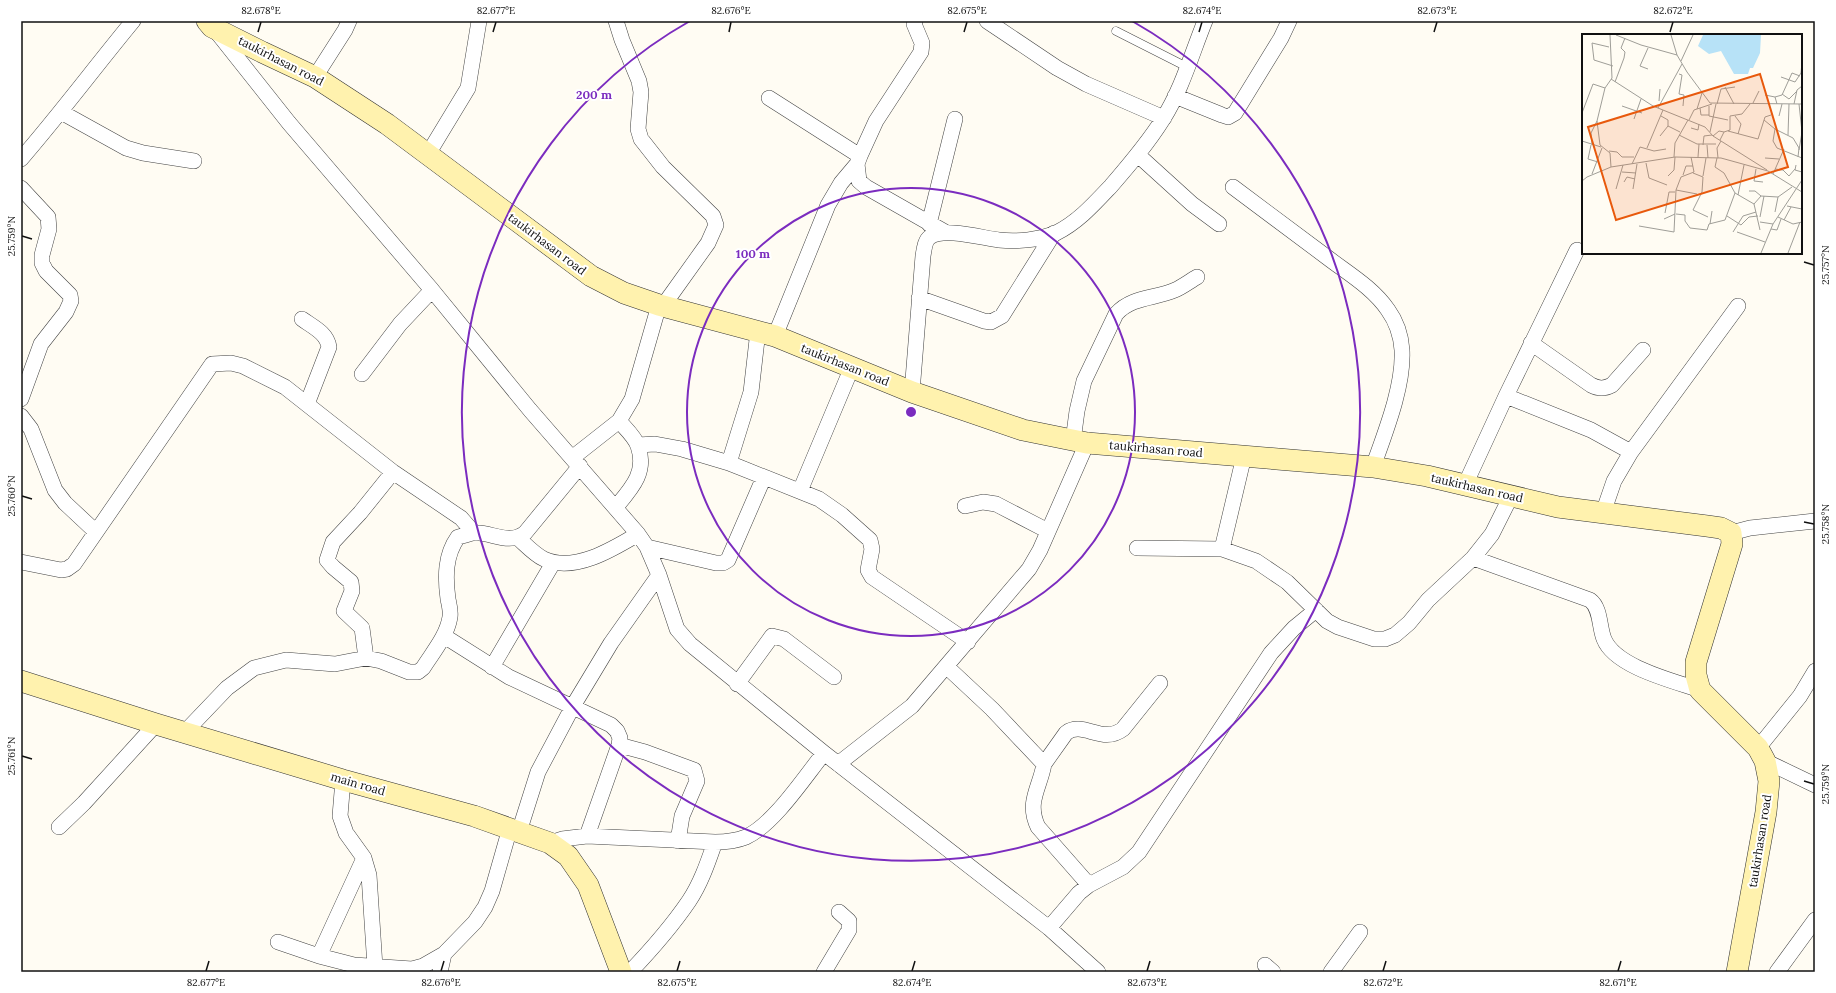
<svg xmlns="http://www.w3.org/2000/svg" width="1836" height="993" font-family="Lora,serif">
<rect width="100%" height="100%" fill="#fffcf3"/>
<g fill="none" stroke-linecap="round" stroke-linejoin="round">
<defs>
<path id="lane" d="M1116,31L1187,67"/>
<path id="street" d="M616,21L622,40L639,81L641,92L638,129L641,139L663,167L713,216L716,225L708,243L663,306
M915,21L914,24L922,43L921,52L876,121L860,156L857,164L859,181L866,187L945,232
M987,21L1057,68L1086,84L1164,118
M216,31L289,123L432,290L530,410L638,534L647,547L659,575L677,629L690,644L824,753L1049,928L1098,972
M315,77L345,30L349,21
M1175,96L1222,115L1228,117L1235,113L1281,38L1289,21
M769,98L860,156
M61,112L126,148L143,153L194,161
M428,154L468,88L479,21
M1138,155L1192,204L1219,224
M21,159C60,114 95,67 133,21
M1233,187C1265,211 1297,235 1328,258C1349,274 1373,288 1388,310C1396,321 1401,336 1402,350C1404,386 1385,433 1373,467
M21,188L48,217L49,229L42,255V263L46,271L70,295L71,301L66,312L41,344L21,399
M929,224L955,119
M919,298L984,321L991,322L1002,316L1054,233
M302,319C313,327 327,333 329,347L307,404
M775,336L828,205L841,183L857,164
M1531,343L1591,385C1599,389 1604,389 1612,385L1643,350
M362,374L400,324L432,290
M912,392L923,256C924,250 925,240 930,237C944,227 982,238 999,240C1017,242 1039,240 1056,233C1078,222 1094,204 1111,186C1130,164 1148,143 1163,119C1182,89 1192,53 1205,21
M1506,396L1591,430L1631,452
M21,416L31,429L55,490L65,503L96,532
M1073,441L1077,411L1084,381L1116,314C1132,296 1155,299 1175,290C1182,287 1190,281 1197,277
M638,445L655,444L682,449L729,463L819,499L842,515L870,540L872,549L868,570L872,577L968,642
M572,458L619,421L632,399L659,305
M729,463L751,392L758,331
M1465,485L1506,396L1577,250
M800,491L852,367
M965,506L983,502L996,504L1048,531
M616,507C632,488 647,472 638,446C635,437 625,428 619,421
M1603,513L1614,481L1631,452L1738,306
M1731,533L1750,528L1815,521
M518,538C526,545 535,555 544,559C574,573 613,549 638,534
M647,547L716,563H723L728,560L764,477
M1137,548L1222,549L1256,561L1287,582L1327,621L1338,627L1374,639H1385L1395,635L1409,623L1428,600L1473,558L1492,534L1511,496
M1222,549L1244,456
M1473,558L1590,600C1601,608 1599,627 1604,639C1615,667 1674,681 1700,690
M21,562L61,570L67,569L74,564L212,364L231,363L243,366L285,387L393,472L461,518L474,533
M444,636L509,677L611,725L617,731L620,738L619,745L587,836
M366,658L362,628L344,611L352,591L351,582L333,567L327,560L333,542L360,513L393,472
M492,667L553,563
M947,667L992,709L1044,764C1040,788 1026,802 1038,827L1089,885
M737,684L772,636L784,639L834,677
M184,733L227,688L254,668L286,660L335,664L366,658L381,661L409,672H418L423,668C433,652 447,636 450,617C451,611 449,604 448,599C445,577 445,555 458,537C463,536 468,534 473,533C491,531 508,546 525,533L580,466
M619,745L645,752L694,770L697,781L682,816L678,841
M1758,748L1800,696L1815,671
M1765,761L1815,785
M838,764L912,706L1029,569L1040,550L1087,443
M1044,764L1066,733C1083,720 1102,745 1123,729L1160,683
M343,780L340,816L346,833L364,858L369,875L375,967
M59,827L84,803L156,724
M519,832L538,772L573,706L611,643L659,575
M550,843L562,839L587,836L715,842C725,842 736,841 746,837C774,824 804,778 824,753
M1049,928L1079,893L1089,885L1123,867L1139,852L1271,653L1294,628L1316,610
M278,942L319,956L354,965L412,969L423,966L444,954L475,922L485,907L492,891L510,828
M319,956L364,858
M1265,965L1273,972
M440,972L444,954
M630,972C651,950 672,926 689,901C701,883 708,862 715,842
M824,972L849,930V921L839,912
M1331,972L1360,932
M1777,972L1815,920"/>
<path id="secondary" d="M207,21L212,27L262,52L315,77L387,124L591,276L624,293L659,305L775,336L912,392L1023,430L1087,443L1373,467L1427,476L1558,507L1707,526L1721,528L1731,533L1732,544L1696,662V675L1700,690L1758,748L1765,761L1769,781L1766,812L1737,972
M21,681L156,724L343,780L474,816L550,843L568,856L588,885L621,972"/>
</defs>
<!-- lane casing -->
<use href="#lane" stroke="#434343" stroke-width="9"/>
<!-- street casing -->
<use href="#street" stroke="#434343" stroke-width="16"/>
<!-- secondary casing -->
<use href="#secondary" stroke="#323232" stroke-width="22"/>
<!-- lane -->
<use href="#lane" stroke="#fff" stroke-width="8"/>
<!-- street -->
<use href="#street" stroke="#fff" stroke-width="15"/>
<!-- secondary -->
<use href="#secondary" stroke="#fff2ae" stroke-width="21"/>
</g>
<!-- ticks -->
<path fill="none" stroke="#101010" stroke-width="1.5" d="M258,32L261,22M493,32L496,22M729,32L731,22M964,32L967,22M1199,32L1202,22M1434,32L1437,22M1670,32L1673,22M22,236L32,239M1804,262L1814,265M22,496L32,499M1804,522L1814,524M22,756L32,759M1804,781L1814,784M206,971L209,961M441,971L444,961M677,971L680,961M912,971L915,961M1147,971L1150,961M1383,971L1386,961M1618,971L1621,961"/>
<!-- distance rings -->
<g fill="none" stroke="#7b2cbf" stroke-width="2">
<circle cx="911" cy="412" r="224"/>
<path d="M1132 21A449 449 0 1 1 690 21"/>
</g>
<g text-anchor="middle" stroke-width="4" stroke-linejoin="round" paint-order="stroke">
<!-- street labels -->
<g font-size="12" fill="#101010" stroke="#fff">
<text transform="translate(281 61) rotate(27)" y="4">taukirhasan road</text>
<text transform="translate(547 244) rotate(37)" y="4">taukirhasan road</text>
<text transform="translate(845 365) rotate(22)" y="4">taukirhasan road</text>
<text transform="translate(1156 449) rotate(5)" y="4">taukirhasan road</text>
<text transform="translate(1477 488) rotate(13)" y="4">taukirhasan road</text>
<text transform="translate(358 784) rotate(16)" y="4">main road</text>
<text transform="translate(1760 841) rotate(-81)" y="4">taukirhasan road</text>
</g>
</g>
<!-- overview -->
<g transform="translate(1582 34)">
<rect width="220" height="220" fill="#fffcf3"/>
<path d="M121,1H179L178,19L171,34H168L166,40H152L139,17L127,20L116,12Z" fill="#b7e2f7"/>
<path fill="none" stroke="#9f9e98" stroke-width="1" d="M28,1L30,44L23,54L15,87L18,111L28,119L29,133L93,123L139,124L186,137L220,158M34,1L59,11L95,21M89,1L95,21L105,38L128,69L220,70M27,13L10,9L12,26L31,32M99,27L111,1M66,35L58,32L66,14M97,40L100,41L97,60L102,61L101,72M199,43L213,48L219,39L220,28M29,45L71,72L123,93L131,102L185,136M33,48L42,24L43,18L39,14L43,4M143,53L152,70M200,60L207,65L215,57M183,61L193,63L195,70M193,63L200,61L210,39L218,42M77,67L78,55M171,69L177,57M135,70L139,55L153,53M212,70L215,56L220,52M40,72L60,79M127,72V82L146,86M76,74L100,30M118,74L119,81H127M115,75L120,59M0,79L11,50L23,54M79,82L86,86V92L98,98M153,82L159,90L156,100M197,82L200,70M52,85L59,65M107,86L112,76L130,70M182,86L193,95L211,104L217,114L216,123M109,94L116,96L117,90M193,95L191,107L195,114L220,124M146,97L176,105L183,83L189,81M128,98L134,70M97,101L115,110H134M206,101L207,70M78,102L86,92M131,102L137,97L142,98M138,106L142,98L148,96V82L160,80L168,70M0,107L19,113M9,111L6,125L16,128M10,111L9,99L15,87M121,111L122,102L130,101M125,111L126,124M65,114L81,76M217,116L220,98L217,70M27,117L35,118L40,123H52M92,123L93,109L106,86M116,123L117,110M135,124L133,133L142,139L153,159L172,170L178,196M136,124L135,114L139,107M183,124L197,125M64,129L67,144L85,151M50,130L58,113L72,117L84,115M214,131L213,136L220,138M174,135L172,147L181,148M193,135L201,136L207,142L213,135M40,138L54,139M111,139L121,143L120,158L111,176L126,183M10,140L20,114M191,140L202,115M101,141L104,132H111M86,142L92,136L93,123M121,142L124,124M0,147L5,143L29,133M42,148L45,143L53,145M34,155L41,131M51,155L55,130M94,156L115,160M167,157H173L179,162M156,161L162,131M172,170L179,162L196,163L210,153M205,172L220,175M193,178L196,163M83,179L87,158H93M94,180L103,181V187L108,194L125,196L127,190L143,186L153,159M145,182L159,191L167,183L176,182M178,183L182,162M196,183L211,190L220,188M82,185L93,180M202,186L209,173M178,188L191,190M128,190L130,177M57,192L92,198L94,156L99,143L112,138L109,123M189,195L195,196L199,185M151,198L161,182L174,178M155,198L183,208M179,219L191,190L220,146M206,219L218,188"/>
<path fill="#e8590c" fill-opacity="0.15" stroke="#e8590c" stroke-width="2" d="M178,40L206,133L34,186L6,93Z"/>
<rect width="220" height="220" fill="none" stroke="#101010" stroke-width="2"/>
</g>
<circle cx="911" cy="412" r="6" fill="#7b2cbf" stroke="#fff" stroke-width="2"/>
<g font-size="12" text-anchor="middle" font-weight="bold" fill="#7b2cbf" stroke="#fff" stroke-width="4" stroke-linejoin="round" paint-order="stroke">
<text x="594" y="99">200 m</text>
<text x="753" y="258">100 m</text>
</g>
<!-- border -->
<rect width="1836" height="993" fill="none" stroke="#ffffff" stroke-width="44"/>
<rect x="22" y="22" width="1792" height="949" fill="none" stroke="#101010" stroke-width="1.5"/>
<g font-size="10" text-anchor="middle" fill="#101010">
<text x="261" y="14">82.678°E</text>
<text x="496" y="14">82.677°E</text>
<text x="731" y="14">82.676°E</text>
<text x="967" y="14">82.675°E</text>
<text x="1202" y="14">82.674°E</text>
<text x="1437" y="14">82.673°E</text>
<text x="1673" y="14">82.672°E</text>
<text transform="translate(11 236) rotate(-90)" y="4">25.759°N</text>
<text transform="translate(1825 265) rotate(-90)" y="4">25.757°N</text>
<text transform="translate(11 496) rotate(-90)" y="4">25.760°N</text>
<text transform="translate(1825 524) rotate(-90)" y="4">25.758°N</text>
<text transform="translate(11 756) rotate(-90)" y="4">25.761°N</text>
<text transform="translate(1825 784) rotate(-90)" y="4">25.759°N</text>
<text x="206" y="986">82.677°E</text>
<text x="441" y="986">82.676°E</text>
<text x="677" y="986">82.675°E</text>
<text x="912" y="986">82.674°E</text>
<text x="1147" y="986">82.673°E</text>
<text x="1383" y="986">82.672°E</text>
<text x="1618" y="986">82.671°E</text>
</g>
</svg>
